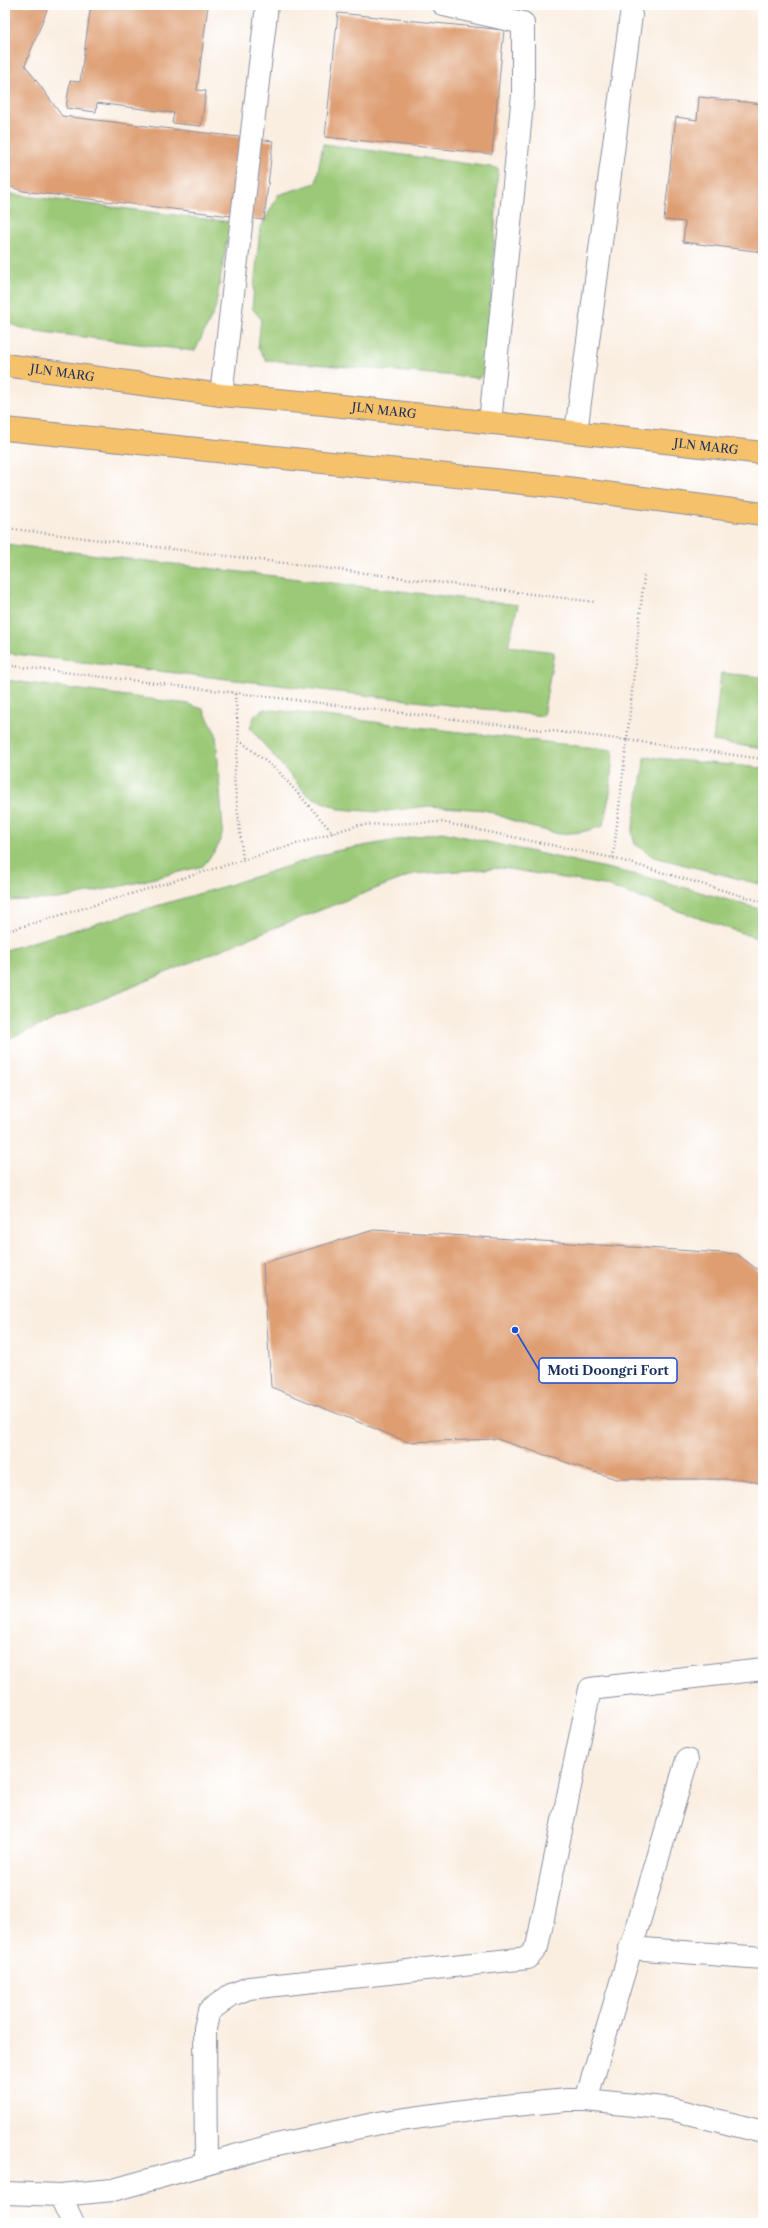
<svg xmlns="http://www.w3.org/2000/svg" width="768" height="2228" font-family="'Libre Caslon Text',serif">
<rect width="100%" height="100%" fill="#fff"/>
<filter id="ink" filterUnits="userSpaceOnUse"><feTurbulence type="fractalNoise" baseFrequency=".025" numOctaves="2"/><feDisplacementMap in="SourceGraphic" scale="8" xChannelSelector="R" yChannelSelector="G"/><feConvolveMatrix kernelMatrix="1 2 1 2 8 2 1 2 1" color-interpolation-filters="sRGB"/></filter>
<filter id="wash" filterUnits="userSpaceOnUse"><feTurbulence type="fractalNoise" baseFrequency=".012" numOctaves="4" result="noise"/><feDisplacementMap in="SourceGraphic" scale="16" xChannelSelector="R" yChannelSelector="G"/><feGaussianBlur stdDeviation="0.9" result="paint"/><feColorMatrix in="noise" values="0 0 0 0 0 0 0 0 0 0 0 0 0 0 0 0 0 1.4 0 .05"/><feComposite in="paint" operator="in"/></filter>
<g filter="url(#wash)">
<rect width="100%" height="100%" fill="#faeee1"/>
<!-- green -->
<path fill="#9bc977" stroke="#5b7c6a" d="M323,144L498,168L488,370L479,378L266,360L258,348L261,319L252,308L260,229L278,195L316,183Z
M10,194L230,222L215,310L195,351L28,330L5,322V225Z
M5,544L518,605L508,646L554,652L543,716L5,653Z
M721,673L763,677V749L713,741Z
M5,680L188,704L203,709L216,734L223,832L217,848L203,866L127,885L59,899L5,901Z
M264,709L613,750L610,793L603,826L582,832L559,834L527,826L485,810L428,806L379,812L339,809L307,795L250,728L255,715Z
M645,757L763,768V885L654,857L635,844L632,833Z
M442,832L651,878L763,910V917L756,938L604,885L503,868L414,874L261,933L5,1040V950L232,884L335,851Z"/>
<g id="blocks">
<!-- building -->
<path fill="#de9e72" d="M5,5H49L25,65L62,116L273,141L264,220L23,191L5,185Z
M91,5H208L197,90L206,91L201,126L172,123L174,113L97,103L96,112L66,108L70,81L80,82Z
M338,13L504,30L492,154L325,137Z
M699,97L763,104V252L683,242L685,222L664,220L676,117L697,120Z
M374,1230L737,1254L763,1274V1484L742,1479H616L497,1439L408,1442L271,1387L263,1263Z"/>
</g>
</g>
<g filter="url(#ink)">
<use href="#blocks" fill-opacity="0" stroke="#8a8ea0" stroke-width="1"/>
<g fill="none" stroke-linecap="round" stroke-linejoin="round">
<defs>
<path id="minor" d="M444,5L523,23V94L490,423
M221,395L267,5
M576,432L631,15
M630,1948L763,1958
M586,2100L687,1760
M206,2164L205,2028L209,2011L231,1995L249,1988L528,1958L537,1947L590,1689L763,1669
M5,2193L60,2195L113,2190L267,2147L379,2123L484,2108L567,2100H586L672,2109L763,2132
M60,2195L73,2223"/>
<g id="major">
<path id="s1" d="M5,365L221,395L324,404L763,453"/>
<path d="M5,429L552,486L763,514"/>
</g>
</defs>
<!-- minor casing -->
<use href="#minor" stroke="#8a8ea0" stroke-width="24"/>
<!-- major casing -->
<use href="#major" stroke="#8a8ea0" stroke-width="24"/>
<!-- path -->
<path stroke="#8a8ea0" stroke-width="2.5" stroke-dasharray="1 3" stroke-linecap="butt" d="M5,528L595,602
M644,576L627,740L763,759
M5,665L627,740L613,858
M235,694L239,739L234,777L243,860
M239,740L279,772L333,833
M5,929L11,930L359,825L441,822L613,858L763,902"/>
<!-- minor -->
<use href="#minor" stroke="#fff" stroke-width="22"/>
<!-- major -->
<use href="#major" stroke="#f5c16b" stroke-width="22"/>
</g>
</g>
<g text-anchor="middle" stroke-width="3.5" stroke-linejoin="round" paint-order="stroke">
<!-- street labels -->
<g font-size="12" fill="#1b2f5e" stroke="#fff">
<text dy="4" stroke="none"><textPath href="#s1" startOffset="58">JLN MARG</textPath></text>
<text dy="4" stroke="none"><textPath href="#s1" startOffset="382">JLN MARG</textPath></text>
<text dy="4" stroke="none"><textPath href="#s1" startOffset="706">JLN MARG</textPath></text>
</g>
</g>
<!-- callouts -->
<path fill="none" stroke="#1d4ed8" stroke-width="1.5" d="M515 1330L539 1370"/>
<circle fill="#1d4ed8" stroke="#fff" stroke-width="1.5" cx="515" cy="1330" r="4"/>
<rect fill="#fff" stroke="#1d4ed8" stroke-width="1.5" x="539" y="1358" width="138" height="25" rx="4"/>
<g font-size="13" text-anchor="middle" font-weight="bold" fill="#1b2f5e">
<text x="608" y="1375">Moti Doongri Fort</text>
</g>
<!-- margin -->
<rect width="768" height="2228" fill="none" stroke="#fff" stroke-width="20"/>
</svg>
